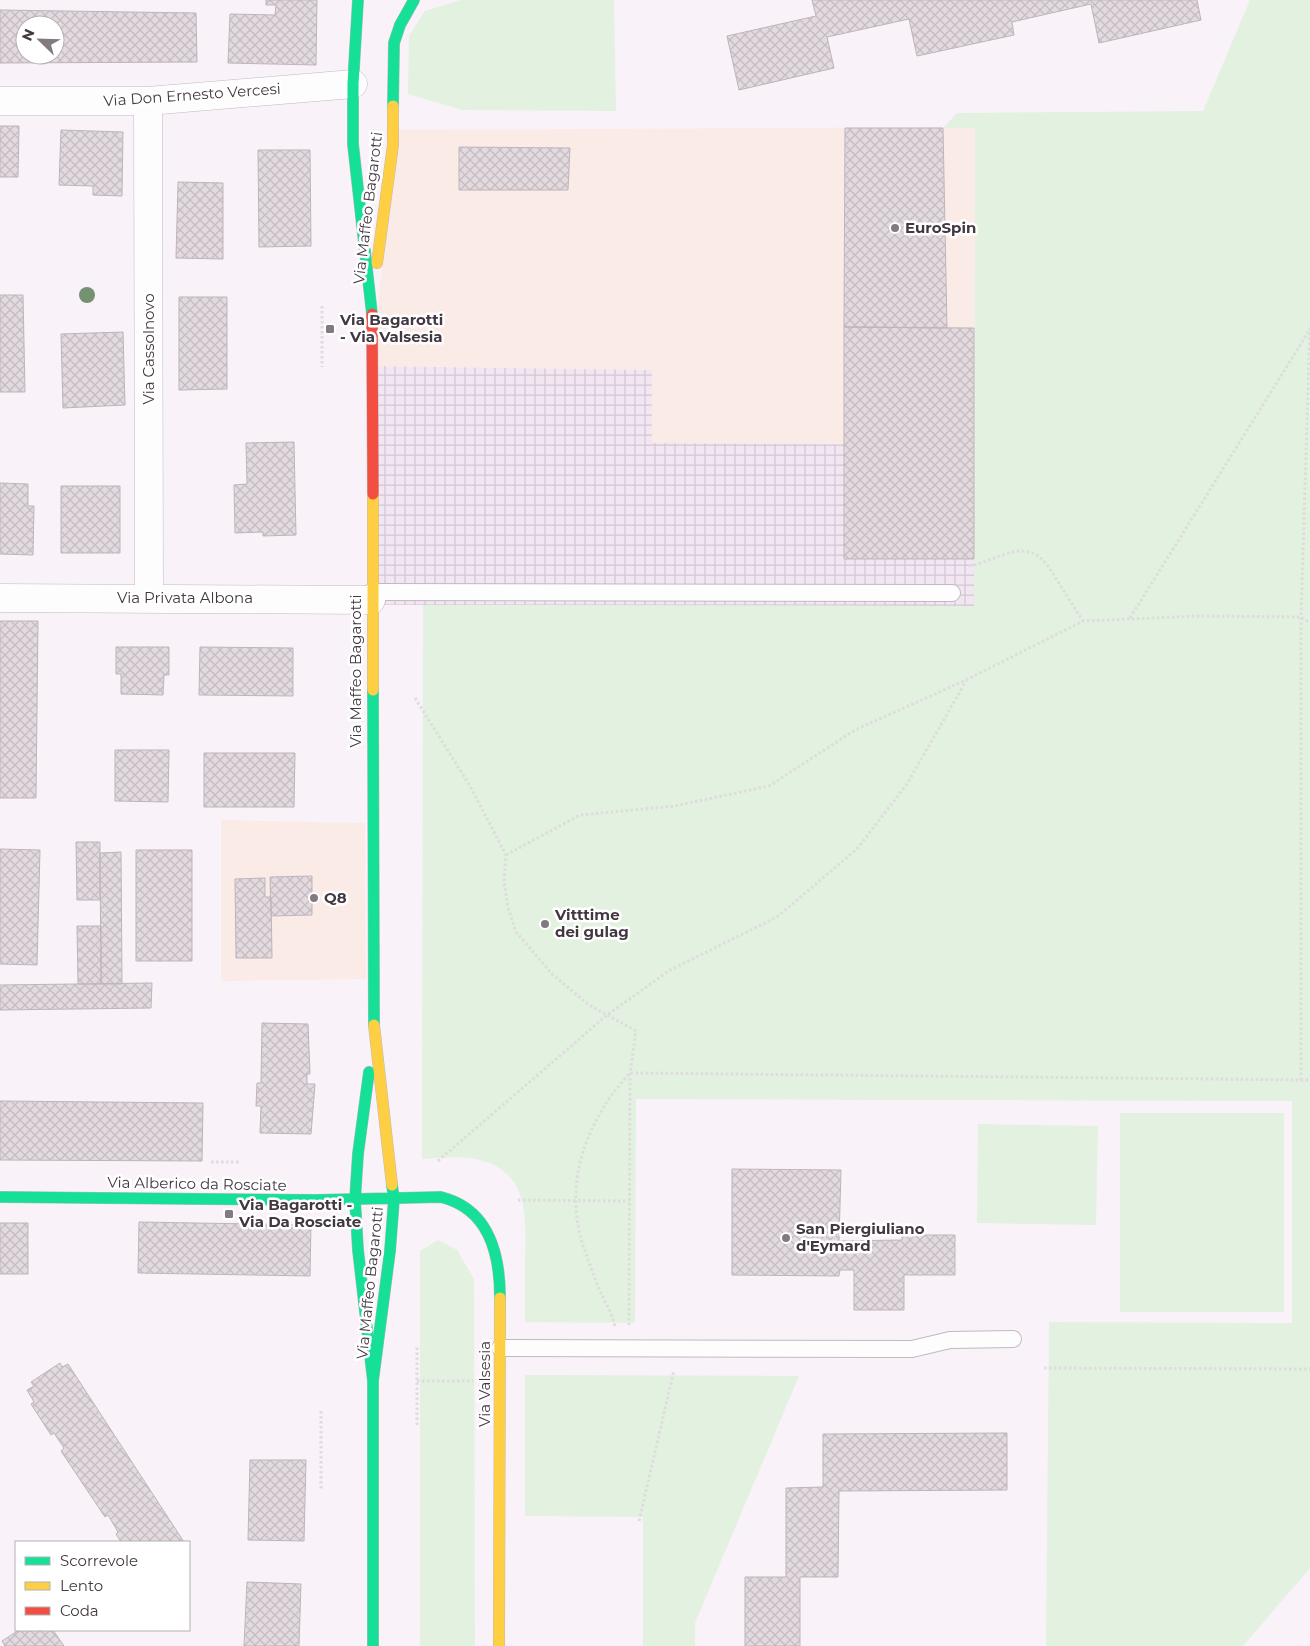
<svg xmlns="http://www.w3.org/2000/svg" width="1310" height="1646" font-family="Montserrat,sans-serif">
<defs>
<pattern id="industrial-grid" width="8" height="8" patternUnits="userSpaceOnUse" patternTransform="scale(1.25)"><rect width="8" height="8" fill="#f3e6f3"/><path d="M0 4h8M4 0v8" fill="none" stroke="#d2c6d2"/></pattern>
<pattern id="building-cross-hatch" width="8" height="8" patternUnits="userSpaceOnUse" patternTransform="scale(1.25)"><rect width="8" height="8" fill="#e3dadf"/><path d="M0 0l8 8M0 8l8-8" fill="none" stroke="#c4bcc1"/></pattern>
</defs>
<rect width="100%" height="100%" fill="#faf2f9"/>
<!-- commercial -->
<path fill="#faebe6" d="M975,127L974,445L651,443L652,370L373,366L394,130Z
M221,820L365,823L366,979L221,981Z"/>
<!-- industrial -->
<path fill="url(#industrial-grid)" d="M373,366L652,370V443L974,445V606L373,605Z"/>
<!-- green -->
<path fill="#e3f1e0" d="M460,0H614L616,111L462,110L408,94L409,36L425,11Z
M1250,0H1310V1568L1243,1646H1046L1049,1322L1292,1323V1101L636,1099L635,1323L525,1322C525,1301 525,1279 525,1257C526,1216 529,1172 479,1160C461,1155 441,1158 422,1159L423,605L974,606L975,128H943L957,113L1203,111Z
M1120,1113H1284V1312H1120Z
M978,1124L1098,1126L1096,1225L977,1223Z
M438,1240L457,1250L474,1279L475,1646H420V1251Z
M525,1375L799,1376L695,1623V1646H643V1517L525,1516Z"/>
<!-- building -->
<path fill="url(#building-cross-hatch)" stroke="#beb5bb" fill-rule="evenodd" d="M266,0H317L316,65L228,63L230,14L275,15L276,5H266Z
M812,0H1197L1201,20L1099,43L1091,4L1012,22L1014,35L917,56L909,19L827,37L834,68L739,90L727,36L816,16Z
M0,10L196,13L197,62L0,63ZM25,25H55V55H25Z
M0,126H19L18,177H0Z
M845,128H943L947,328L844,327Z
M61,130L123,132L122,196L93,195V186L59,185Z
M459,147L570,148L568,190H459Z
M258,150H310L311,246L259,247Z
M178,182L223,183V259L176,258Z
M0,295H23L25,392H0Z
M179,297H227V389L179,390Z
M844,327L974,328V559H844Z
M123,332L125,405L63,408L61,334Z
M294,442L296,535L263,536V532L235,533L234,485L247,484L246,443Z
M0,483L28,484V506H34L33,555L0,554Z
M61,486H120V553H61Z
M0,621H38L36,798H0Z
M116,647H169V675H164L163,695L121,694V674H116Z
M200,647L293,648V696L199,695Z
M115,750H169L168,802L115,801Z
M204,753H295L294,807H204Z
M76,842H100V900H77Z
M0,849L40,850L37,965L0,964Z
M136,850H192V961H136Z
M121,852L122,984H101L100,853Z
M312,876V915L271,916L270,877Z
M265,878V897H271L272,958H236L235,879Z
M77,926H101V984H78Z
M152,983L151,1008L0,1010V985Z
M262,1023L308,1024L310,1074H307V1084H315L311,1134L260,1133L261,1106H256L257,1083H261Z
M0,1101L203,1103L202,1161L0,1160Z
M732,1169L841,1170L839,1241L902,1240V1235H955V1275H904V1310H854V1270H840L839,1276L732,1275Z
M139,1222L311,1225L310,1276L138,1273Z
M0,1223H28V1274H0Z
M60,1363L62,1367L68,1364L184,1542H121L116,1534L118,1532L108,1515L105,1517L61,1451L64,1448L54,1433L51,1435L31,1404L34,1402L27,1390L34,1386L31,1382Z
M1007,1433V1490L839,1491L838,1577H800V1646H745V1577H786V1488L823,1487V1434Z
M250,1460H306L304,1541L248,1540Z
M247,1582L301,1584L299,1646H244Z
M19,1630H53L64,1646H5L2,1641Z"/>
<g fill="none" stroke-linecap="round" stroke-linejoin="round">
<defs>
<path id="lane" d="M371,592L952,593
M500,1348L912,1349L950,1340L1013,1339"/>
<path id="street" d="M0,101H148L353,84
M148,101L149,598
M0,598L371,600"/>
<path id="fast" d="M358,0L353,84V144L372,314
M393,106L394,43L400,25L414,0
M373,690L374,1025
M369,1072L358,1154L355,1200L358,1250L373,1381V1646
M0,1197L315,1200L441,1197C489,1209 500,1253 500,1298
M373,1381L390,1251L394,1199L392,1185"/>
<path id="slow" d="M377,263L393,145V106
M373,494V690
M374,1025L392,1185
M499,1646L500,1298"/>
<path id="jam" d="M372,314L373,494"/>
</defs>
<!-- lane casing -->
<use href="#lane" stroke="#c1b9c0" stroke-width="18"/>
<!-- street casing -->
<use href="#street" stroke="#c1b9c0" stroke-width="29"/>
<!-- fast casing -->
<use href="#fast" stroke="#c1b9c0" stroke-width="12"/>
<!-- slow casing -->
<use href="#slow" stroke="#c1b9c0" stroke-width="12"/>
<!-- jam casing -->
<use href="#jam" stroke="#c1b9c0" stroke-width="12"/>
<!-- path -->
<path stroke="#dedcde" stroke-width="3" stroke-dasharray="2.5 2.5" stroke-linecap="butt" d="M322,306V367
M969,566C998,561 1025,535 1048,566L1083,621
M1130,618L1309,331
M415,698L470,786L506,855L504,881L508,908L516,932L552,974L589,1005L636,1031L630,1073L629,1325
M506,855L580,815L675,806L769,786L855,730L966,680L1083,621L1199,616L1301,617L1310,623
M1301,1080V617L1310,326
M438,1161L607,1015L670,970L777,917L857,849L907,784L966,681
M211,1162H241
M518,1200L629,1201
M615,1326C612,1313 605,1302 600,1291C594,1277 589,1262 584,1248C562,1185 586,1120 630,1073L1310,1080
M1044,1368L1310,1369
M417,1381H473
M321,1411V1490
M417,1425V1347
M639,1521L674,1370"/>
<!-- lane -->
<use href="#lane" stroke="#fefdfe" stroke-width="16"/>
<!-- street -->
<use href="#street" stroke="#fefdfe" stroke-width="28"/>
<!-- fast -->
<use href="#fast" stroke="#16e098" stroke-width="11"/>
<!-- slow -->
<use href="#slow" stroke="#ffcf43" stroke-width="11"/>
<!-- jam -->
<use href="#jam" stroke="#f24e42" stroke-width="11"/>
</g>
<!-- trees -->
<circle fill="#749271" cx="87" cy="295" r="8"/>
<!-- markers -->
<g fill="#827981" stroke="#fff" stroke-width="2">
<circle cx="895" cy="228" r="5"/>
<rect x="325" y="324" width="10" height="10" rx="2.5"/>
<circle cx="314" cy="898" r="5"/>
<circle cx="545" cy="924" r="5"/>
<rect x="224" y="1209" width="10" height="10" rx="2.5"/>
<circle cx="786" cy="1238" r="5"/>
</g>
<g text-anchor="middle" stroke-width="5" stroke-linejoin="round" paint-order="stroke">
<!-- street labels -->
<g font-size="15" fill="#423841" stroke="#fff">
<text transform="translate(192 95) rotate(-4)" y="5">Via Don Ernesto Vercesi</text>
<text transform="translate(368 208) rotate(-83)" y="5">Via Maffeo Bagarotti</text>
<text transform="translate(149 349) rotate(-90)" y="5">Via Cassolnovo</text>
<text x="185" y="603">Via Privata Albona</text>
<text transform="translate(356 671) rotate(-90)" y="5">Via Maffeo Bagarotti</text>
<text transform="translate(197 1184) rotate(1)" y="5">Via Alberico da Rosciate</text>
<text transform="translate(370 1283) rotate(-84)" y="5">Via Maffeo Bagarotti</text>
<text transform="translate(485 1384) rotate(-90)" y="5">Via Valsesia</text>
</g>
<!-- poi labels -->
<g font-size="15" font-weight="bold" fill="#423841" stroke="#fff" text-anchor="start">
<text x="905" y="233">EuroSpin</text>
<text x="340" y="325">Via Bagarotti<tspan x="340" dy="17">- Via Valsesia</tspan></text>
<text x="324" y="903">Q8</text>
<text x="555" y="920">Vitttime<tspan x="555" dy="17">dei gulag</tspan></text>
<text x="239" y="1210">Via Bagarotti -<tspan x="239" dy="17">Via Da Rosciate</tspan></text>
<text x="796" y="1234">San Piergiuliano<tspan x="796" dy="17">d'Eymard</tspan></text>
</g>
</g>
<!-- legend -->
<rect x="15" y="1541" width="175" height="90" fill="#ffffff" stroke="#b3afb3"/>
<rect x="25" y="1557" width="25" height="8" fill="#16e098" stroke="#b3afb3"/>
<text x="60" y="1566" font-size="15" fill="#423841">Scorrevole</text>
<rect x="25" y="1582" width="25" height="8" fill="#ffcf43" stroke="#b3afb3"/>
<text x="60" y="1591" font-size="15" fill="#423841">Lento</text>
<rect x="25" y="1607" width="25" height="8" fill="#f24e42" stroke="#b3afb3"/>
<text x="60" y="1616" font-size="15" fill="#423841">Coda</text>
<!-- north arrow -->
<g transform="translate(40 40) rotate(293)"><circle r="24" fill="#ffffff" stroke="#b3afb3"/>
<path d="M0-4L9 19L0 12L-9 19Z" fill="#827981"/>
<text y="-8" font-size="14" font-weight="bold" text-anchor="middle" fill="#423841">N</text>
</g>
</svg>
